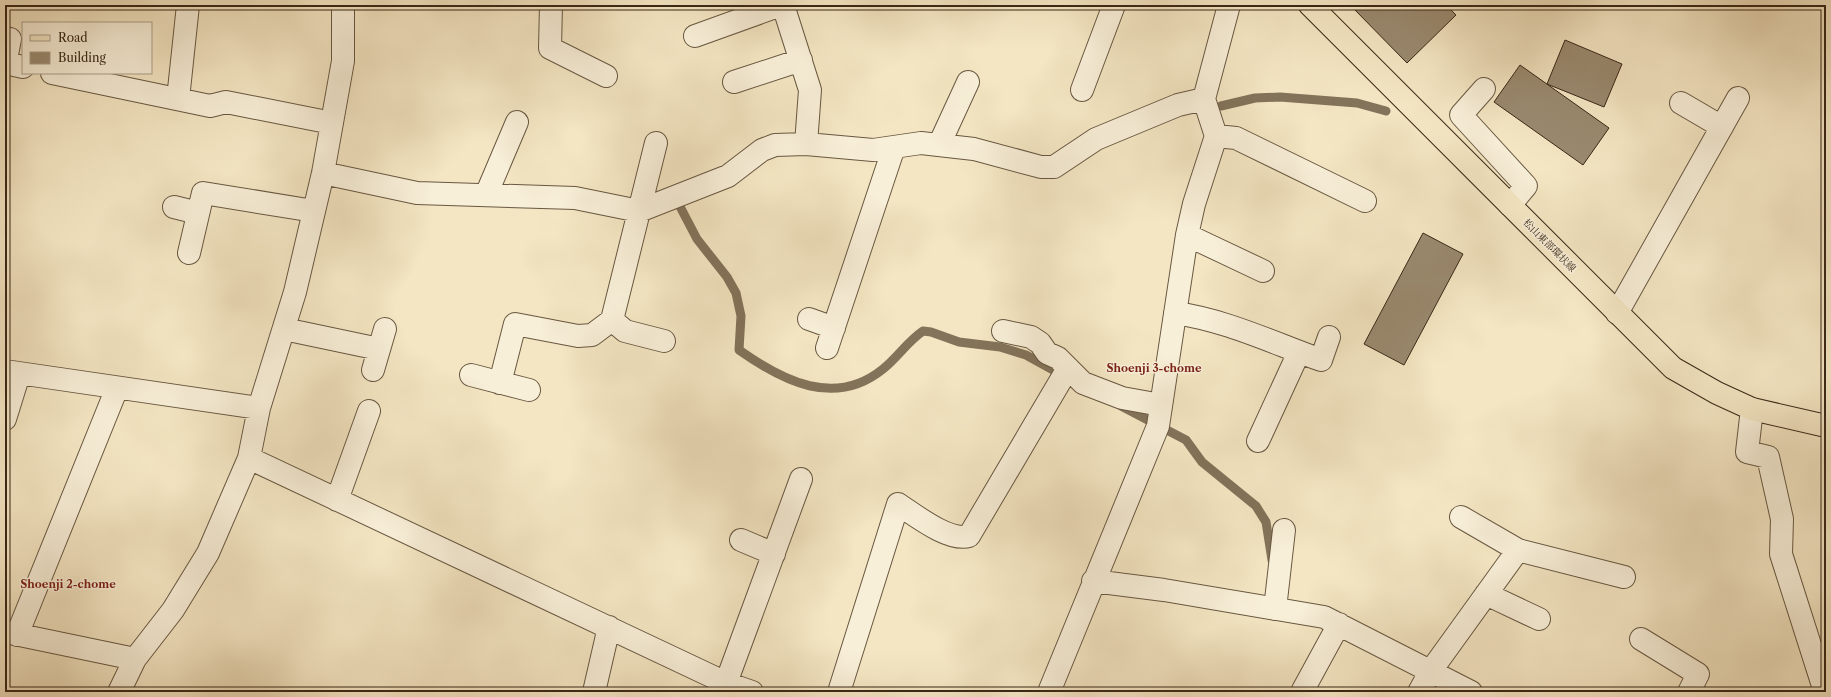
<svg xmlns="http://www.w3.org/2000/svg" width="1831" height="697" font-family="'Libre Caslon Text','Noto Serif JP',serif">
<rect width="100%" height="100%" fill="#f4e6c3"/>
<filter id="stains"><feTurbulence type="fractalNoise" baseFrequency=".005" numOctaves="4"/><feColorMatrix values="0 0 0 0 .2 0 0 0 0 .09 0 0 0 0 .02 0 0 0 .5 -.17"/></filter>
<radialGradient id="worn" r=".72"><stop offset=".6" stop-color="#630" stop-opacity="0"/><stop offset="1" stop-color="#630" stop-opacity=".3"/></radialGradient>
<g fill="none" stroke-linecap="round" stroke-linejoin="round">
<!-- stream -->
<path stroke="#83735a" stroke-width="9" d="M1221,106L1255,98L1280,97L1357,103L1386,111
M675,197L697,239L727,277L736,293L741,316L739,350C783,381 835,408 883,369C898,357 907,342 923,331L931,332L959,342L1000,347L1026,355L1064,376
M1121,406L1186,440L1202,462L1256,506L1266,522L1272,560
M1425,682L1443,692"/>
</g>
<!-- building -->
<path fill="#9a8a70" stroke="#392716" d="M1361,5H1446L1456,15L1407,63L1355,10Z
M1565,40L1622,64L1604,107L1547,84Z
M1520,65L1609,128L1583,165L1494,102Z
M1423,233L1463,254L1404,365L1364,344Z"/>
<g fill="none" stroke-linecap="round" stroke-linejoin="round">
<defs>
<path id="minor" d="M551,5L550,48L606,76
M783,5L810,90L806,144
M695,36L781,5
M5,38L10,39L5,65
M5,63L23,67
M52,73L210,106L226,102L332,123
M734,82L801,60
M1484,89L1461,115L1526,186L1510,205
M1082,90L1114,5
M178,99L188,5
M1681,103L1722,127
M1216,136L1236,138L1365,201
M939,145L968,82
M323,173L417,193L575,198L639,211L728,176L762,150L775,145L806,144L873,150L921,143L974,149L1041,167H1054L1096,139L1178,105L1204,99
M486,195L517,122
M174,207L198,213
M1187,235L1263,271
M189,253L203,193L314,211
M1175,313C1226,320 1273,343 1321,360L1329,337
M1617,313L1738,98
M809,319L834,328
M612,320L625,331L664,341
M284,329L379,349
M1003,331L1031,337L1040,343L1047,353L1058,358L1083,383L1122,398L1161,405
M827,348L894,147
M373,370L385,329
M5,371L259,408
M471,375L529,390
M500,383L515,324L578,336L592,335L612,320L656,143
M1752,409L1747,452L1768,457L1782,519L1781,554L1825,692
M5,419L19,374
M1258,441L1299,352
M249,458L726,683L752,692
M337,500L369,411
M1461,517L1518,550L1624,577
M741,540L774,554
M1093,581L1164,590L1324,617L1471,692
M1486,594L1539,619
M1275,609L1284,530
M5,632L135,659
M17,635L117,388
M1641,639L1698,674L1689,692
M726,683L801,479
M119,692L135,659L173,610L208,553L249,458L259,408L295,292L323,173L343,61V5
M594,692L609,627
M839,692L898,504C915,515 949,542 969,536L1068,368
M1049,692L1158,426L1187,235L1194,204L1216,136L1204,99L1229,5
M1307,692L1303,690L1339,624
M1419,692L1430,672L1518,550"/>
<path id="major" d="M1310,5L1673,368L1717,393L1752,409L1826,426"/>
</defs>
<!-- minor casing -->
<use href="#minor" stroke="#685741" stroke-width="24"/>
<!-- major casing -->
<use href="#major" stroke="#392716" stroke-width="24"/>
<!-- minor -->
<use href="#minor" stroke="#f8efd8" stroke-width="22"/>
<!-- major -->
<use href="#major" stroke="#f4e6c3" stroke-width="22"/>
</g>
<g text-anchor="middle" stroke-width="3" stroke-linejoin="round" paint-order="stroke">
<!-- street labels -->
<g font-size="10" fill="#392716" stroke="#f8efd8">
<text transform="translate(1550 245) rotate(45)" y="4">松山東部環状線</text>
</g>
<!-- neighbourhood labels -->
<g font-size="11" font-weight="bold" fill="#7a1f14" stroke="#f8efd8">
<text x="1154" y="372">Shoenji 3-chome</text>
<text x="68" y="588">Shoenji 2-chome</text>
</g>
</g>
<!-- margin -->
<rect width="1831" height="697" fill="none" stroke="#f4e6c3" stroke-width="20"/>
<rect x="6" y="6" width="1819" height="685" fill="none" stroke="#392716" stroke-width="2"/>
<rect x="10" y="10" width="1811" height="677" fill="none" stroke="#392716"/>
<!-- legend -->
<rect x="22" y="22" width="130" height="52" fill="#f8efd8" stroke="#ac9f8a"/>
<rect x="30" y="35" width="20" height="6" fill="#f4e6c3" stroke="#ac9f8a"/>
<text x="58" y="42" font-size="12" fill="#392716">Road</text>
<rect x="30" y="52" width="20" height="12" fill="#9a8a70" stroke="#ac9f8a"/>
<text x="58" y="62" font-size="12" fill="#392716">Building</text>
<rect width="100%" height="100%" filter="url(#stains)"/>
<rect width="100%" height="100%" fill="url(#worn)"/>
</svg>
